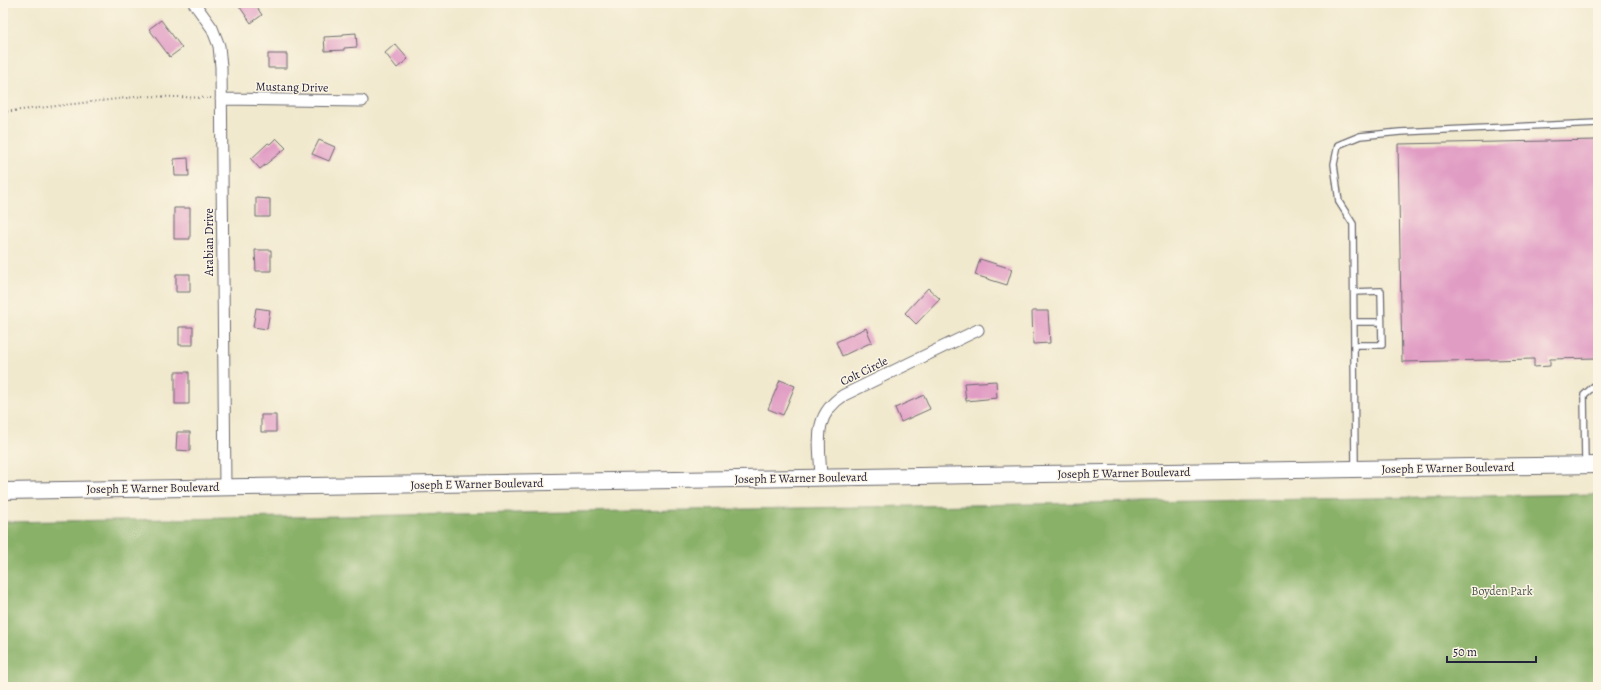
<svg xmlns="http://www.w3.org/2000/svg" width="1601" height="690" font-family="Alegreya,serif">
<rect width="100%" height="100%" fill="#fcf5e5"/>
<filter id="ink" filterUnits="userSpaceOnUse"><feTurbulence type="fractalNoise" baseFrequency=".025" numOctaves="2"/><feDisplacementMap in="SourceGraphic" scale="8" xChannelSelector="R" yChannelSelector="G"/><feConvolveMatrix kernelMatrix="1 2 1 2 8 2 1 2 1" color-interpolation-filters="sRGB"/></filter>
<filter id="wash" filterUnits="userSpaceOnUse"><feTurbulence type="fractalNoise" baseFrequency=".012" numOctaves="4" result="noise"/><feDisplacementMap in="SourceGraphic" scale="16" xChannelSelector="R" yChannelSelector="G"/><feGaussianBlur stdDeviation="0.9" result="paint"/><feColorMatrix in="noise" values="0 0 0 0 0 0 0 0 0 0 0 0 0 0 0 0 0 1.4 0 .05"/><feComposite in="paint" operator="in"/></filter>
<g filter="url(#wash)">
<rect width="100%" height="100%" fill="#f1e9ce"/>
<!-- forest -->
<path fill="#89b168" stroke="#566a52" d="M1598,494V687H3V522Z"/>
<g id="blocks">
<!-- building -->
<path fill="#e19cc4" d="M237,3H254L262,15L251,23Z
M161,20L182,48L170,57L149,29Z
M356,33L357,47L344,48V50L325,51L324,37L343,36V34Z
M395,44L408,59L397,68L385,53Z
M268,54H287V68H268Z
M276,138L286,148L260,169L251,159L268,143L270,144Z
M319,140L335,147L329,161L312,154Z
M1598,140V358L1550,359V366L1534,367V359L1402,362L1398,144Z
M188,158L189,176H175L174,159Z
M256,198L270,199V217H256Z
M174,208H190V239H174Z
M255,250H271V271H256Z
M980,259L1012,269L1007,285L975,275Z
M176,274H190V292H176Z
M928,288L940,299L916,324L905,313Z
M256,308L270,310L267,329L253,327Z
M1032,311H1048L1050,343L1033,344Z
M179,327H193V345H179Z
M866,328L872,342L842,356L836,342Z
M175,372H189V404H175Z
M780,380L795,386L783,415L768,409Z
M996,381L997,398L966,401L964,383Z
M924,395L930,409L901,422L895,408Z
M261,415H276V432H261Z
M177,432H190V451L176,450Z"/>
</g>
</g>
<g filter="url(#ink)">
<use href="#blocks" fill-opacity="0" stroke="#6a686e" stroke-width="1"/>
<g fill="none" stroke-linecap="round" stroke-linejoin="round">
<defs>
<path id="service" d="M1354,292L1381,291L1382,345H1355
M1354,322H1381
M1585,463L1584,395L1594,386L1598,385
M1355,467L1353,224L1339,202L1334,164L1338,145L1360,136L1400,132L1598,123"/>
<path id="minor" d="M194,3L212,28L219,46L221,67L225,487
M221,99L362,101
M821,478C820,444 811,416 844,395L978,330"/>
<path id="secondary" d="M3,491L1598,465"/>
</defs>
<!-- service casing -->
<use href="#service" stroke="#6a686e" stroke-width="8"/>
<!-- minor casing -->
<use href="#minor" stroke="#6a686e" stroke-width="13"/>
<!-- secondary casing -->
<use href="#secondary" stroke="#6a686e" stroke-width="18"/>
<!-- path -->
<path stroke="#6a686e" stroke-width="2" stroke-dasharray="1 3" stroke-linecap="butt" d="M3,112L144,96L211,98"/>
<!-- service -->
<use href="#service" stroke="#fff" stroke-width="5.5"/>
<!-- minor -->
<use href="#minor" stroke="#fff" stroke-width="11"/>
<!-- secondary -->
<use href="#secondary" stroke="#fff" stroke-width="16"/>
</g>
</g>
<g text-anchor="middle" stroke-width="3" stroke-linejoin="round" paint-order="stroke">
<!-- street labels -->
<g font-size="12" fill="#22223b" stroke="#fcf5e5">
<text transform="translate(292 87) rotate(1)" y="4">Mustang Drive</text>
<text transform="translate(209 242) rotate(-90)" y="4">Arabian Drive</text>
<text transform="translate(864 371) rotate(-26)" y="4">Colt Circle</text>
<text transform="translate(1448 468) rotate(-1)" y="4">Joseph E Warner Boulevard</text>
<text transform="translate(1124 473) rotate(-1)" y="4">Joseph E Warner Boulevard</text>
<text transform="translate(801 478) rotate(-1)" y="4">Joseph E Warner Boulevard</text>
<text transform="translate(477 484) rotate(-1)" y="4">Joseph E Warner Boulevard</text>
<text transform="translate(153 488) rotate(-1)" y="4">Joseph E Warner Boulevard</text>
</g>
<!-- park labels -->
<g font-size="12" fill="#4b564d" stroke="#fcf5e5">
<text x="1502" y="595">Boyden Park</text>
</g>
</g>
<!-- margin -->
<rect width="1601" height="690" fill="none" stroke="#fcf5e5" stroke-width="16"/>
<!-- scale -->
<path d="M1447 656v6h89v-6" fill="none" stroke="#22223b" stroke-width="2"/>
<text x="1453" y="656" font-size="12" fill="#22223b" stroke="#fcf5e5" stroke-width="3" paint-order="stroke">50 m</text>
</svg>
